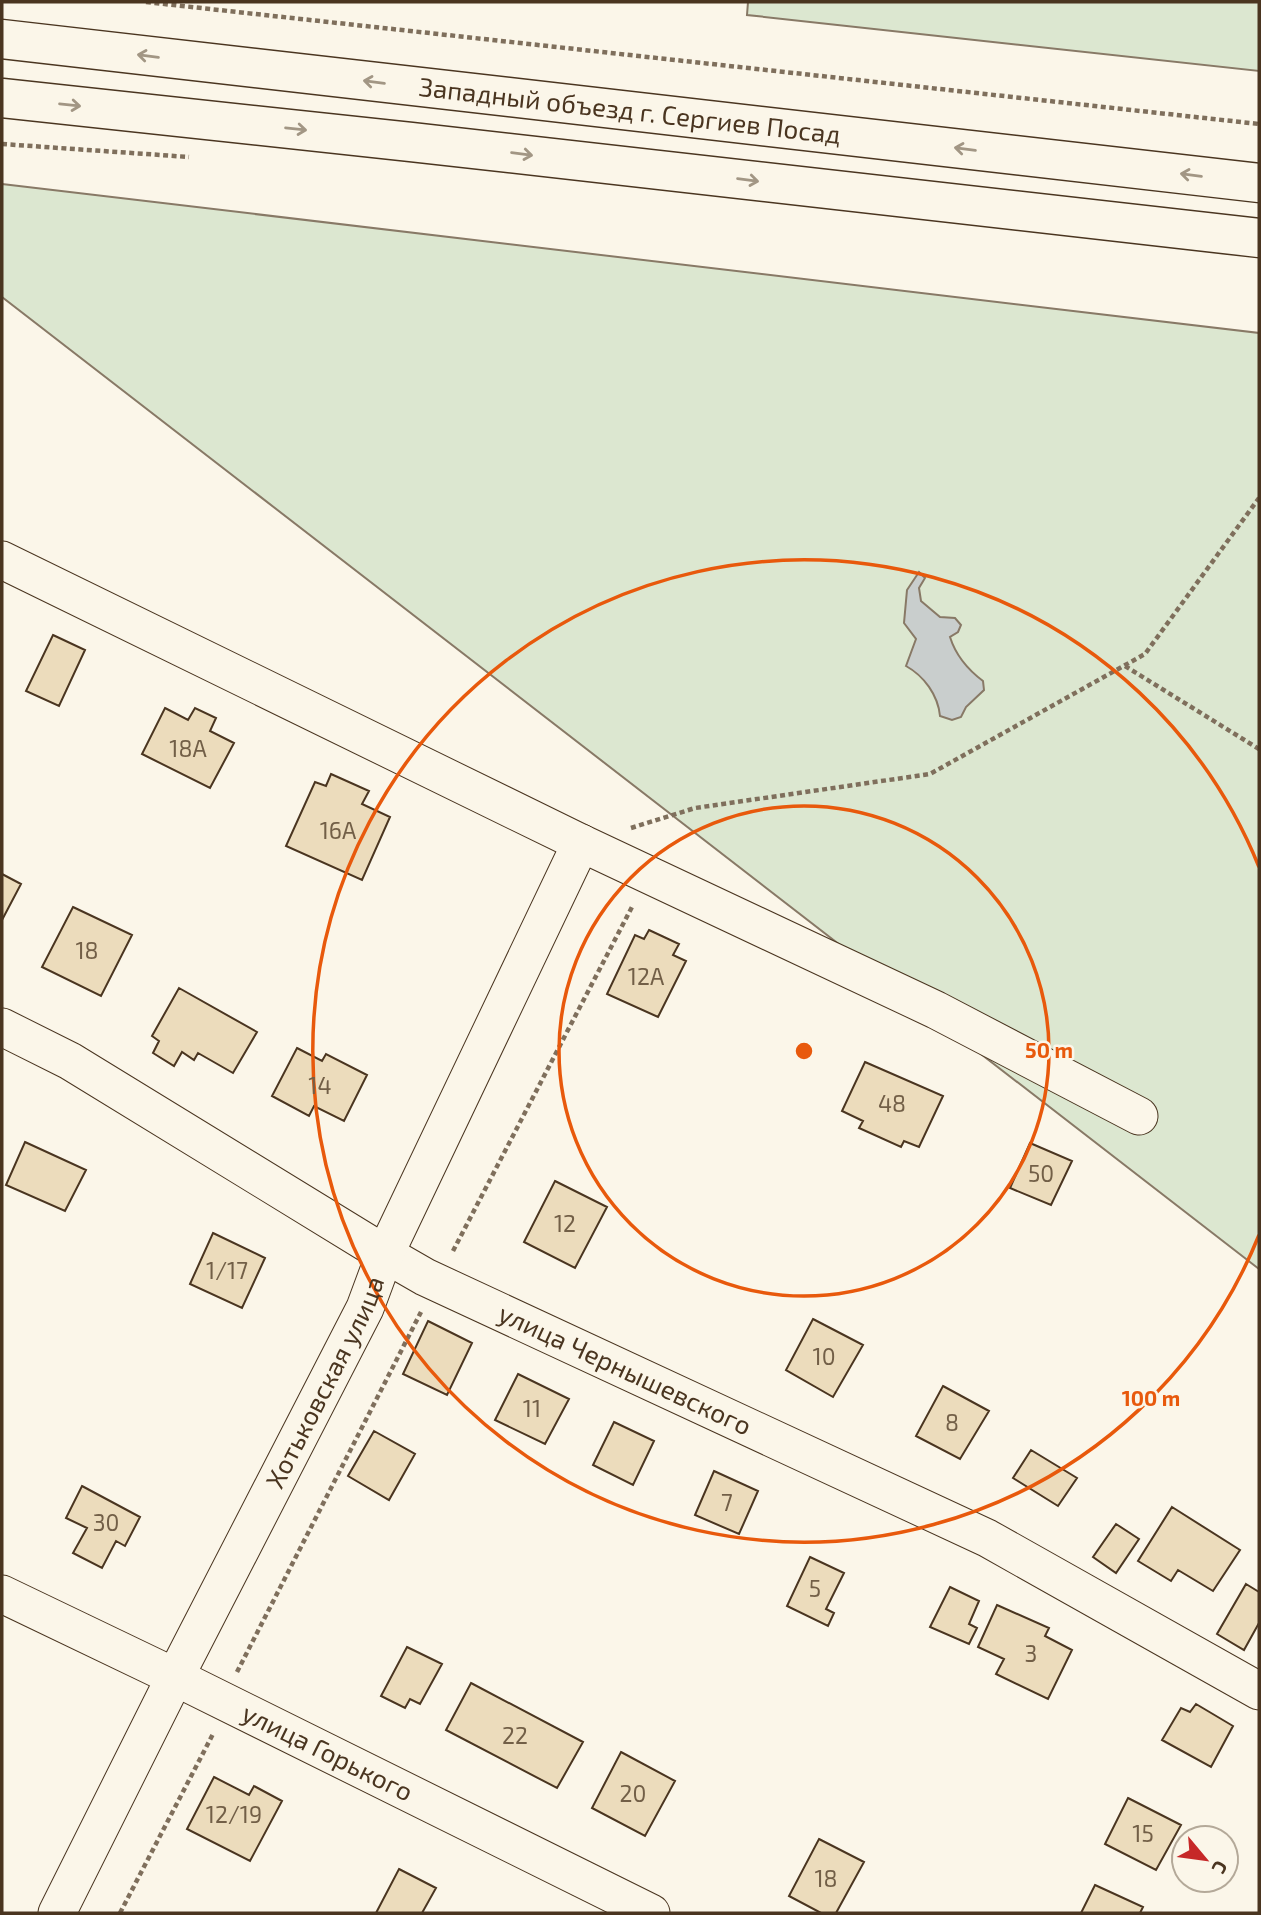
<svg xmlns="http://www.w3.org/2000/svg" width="1261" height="1915" font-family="'Exo 2',sans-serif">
<rect width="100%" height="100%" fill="#fbf6e9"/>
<!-- green -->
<path fill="#dce7d0" stroke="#887966" stroke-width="2" d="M748,2H1259V71L747,15Z
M2,184L1259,333V1269L2,297Z"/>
<!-- water -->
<path fill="#c9cecd" stroke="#887966" stroke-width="2" d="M919,572L925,578L919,588L921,601L940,617L955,618L961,625L958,632L950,637C956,656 967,669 983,681L984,690L966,707L961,717L952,720L940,716C938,695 924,676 906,666L916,639L904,623L907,590Z"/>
<!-- building -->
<path fill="#ecdcbc" stroke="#4a3520" stroke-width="2" d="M53,635L85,650L59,706L26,691Z
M165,708L188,720L195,708L216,718L210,731L234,743L210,788L142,754Z
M331,774L369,791L362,804L390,817L362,880L286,846L315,782L326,786Z
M2,874L21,884L2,920Z
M73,907L132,935L101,996L42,967Z
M649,930L679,944L673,955L686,961L658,1017L607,994L635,935L644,939Z
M179,988L257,1032L233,1073L198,1053L194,1060L182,1052L174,1066L153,1053L159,1041L152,1036Z
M297,1048L322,1061L326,1054L367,1075L344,1121L314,1106L309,1116L272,1096Z
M865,1062L943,1096L919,1147L904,1141L901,1147L859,1128L863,1121L842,1111Z
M25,1142L86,1170L65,1211L6,1185Z
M1030,1143L1072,1161L1051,1205L1010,1188Z
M555,1181L607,1207L575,1268L524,1242Z
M213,1233L265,1258L242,1308L190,1284Z
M813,1319L863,1345L833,1397L786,1370Z
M428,1321L472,1343L447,1395L403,1374Z
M518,1374L569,1399L545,1444L495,1420Z
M943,1386L989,1411L960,1459L916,1436Z
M614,1422L654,1441L633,1485L593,1465Z
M374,1431L415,1454L389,1500L348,1476Z
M1031,1450L1077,1478L1058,1506L1013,1478Z
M714,1471L758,1491L739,1534L695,1515Z
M82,1486L140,1517L125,1546L116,1541L102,1568L73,1553L87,1528L66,1518Z
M1172,1507L1240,1550L1213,1591L1178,1570L1171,1581L1138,1561Z
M1116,1524L1139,1539L1116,1573L1093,1557Z
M810,1557L844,1573L826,1609L834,1613L828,1626L787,1606Z
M1246,1584L1259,1592V1623L1244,1650L1217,1634Z
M950,1587L979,1601L969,1624L977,1628L969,1644L930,1627Z
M997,1605L1049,1628L1045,1636L1072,1650L1048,1699L996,1674L1004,1659L978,1647Z
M407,1647L442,1664L420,1704L410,1699L405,1708L381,1696Z
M471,1683L583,1742L557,1788L446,1730Z
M1196,1704L1233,1726L1211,1767L1162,1740L1181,1708L1190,1712Z
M621,1752L675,1781L645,1836L592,1808Z
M214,1777L249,1795L254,1786L282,1801L250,1861L187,1829Z
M1128,1798L1181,1825L1156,1870L1105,1844Z
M819,1839L864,1862L836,1913H821L789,1896Z
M399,1869L436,1888L422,1913H376Z
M1095,1885L1143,1907L1140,1913H1081Z"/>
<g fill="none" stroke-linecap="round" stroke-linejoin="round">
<defs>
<g id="minor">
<path d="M2,560L581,843L936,1010L1139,1116"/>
<path id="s1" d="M2,1027L70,1061L385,1254L425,1277L987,1538L1259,1691"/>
<path id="s2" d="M2,1594L175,1677L651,1913"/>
<path id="s3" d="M57,1913L175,1677L365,1308L385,1254L581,843"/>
</g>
<g id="major">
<path id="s4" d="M2,39L1259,183"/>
<path d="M2,98L411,142L1259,238"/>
</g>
</defs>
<!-- minor casing -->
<use href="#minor" stroke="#4a3520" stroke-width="39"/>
<!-- major casing -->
<use href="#major" stroke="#4a3520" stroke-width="41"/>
<!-- path -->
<path stroke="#7f6f5c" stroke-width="4.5" stroke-dasharray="5 3.5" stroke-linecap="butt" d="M146,2L1259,124
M2,144L189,157
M1125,666L1259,749
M631,828L695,808L930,774L1145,654L1259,498
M453,1251L633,905
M237,1672L421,1312
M120,1913L213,1734"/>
<!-- minor -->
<use href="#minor" stroke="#fbf6e9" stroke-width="37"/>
<!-- major -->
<use href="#major" stroke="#fbf6e9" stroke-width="38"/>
</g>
<!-- one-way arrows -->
<defs><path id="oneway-shaft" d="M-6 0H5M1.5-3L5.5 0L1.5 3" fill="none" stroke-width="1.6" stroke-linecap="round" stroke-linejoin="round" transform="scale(1.75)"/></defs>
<g stroke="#a29684">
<use href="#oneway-shaft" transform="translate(148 56) rotate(-173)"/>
<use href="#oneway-shaft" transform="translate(374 82) rotate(-173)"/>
<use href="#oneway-shaft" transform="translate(70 105) rotate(6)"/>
<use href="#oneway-shaft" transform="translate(296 129) rotate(6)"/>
<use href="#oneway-shaft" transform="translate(965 149) rotate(-173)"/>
<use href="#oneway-shaft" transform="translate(522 154) rotate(7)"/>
<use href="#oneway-shaft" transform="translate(1191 175) rotate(-173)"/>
<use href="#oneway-shaft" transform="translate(748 180) rotate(7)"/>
</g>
<!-- distance rings -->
<g fill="none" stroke="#e8590c" stroke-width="3.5">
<circle cx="804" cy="1051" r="245"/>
<path d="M1259 1235A491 491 0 1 1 1259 867"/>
</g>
<g text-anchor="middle" stroke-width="5" stroke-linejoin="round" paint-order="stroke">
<!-- number labels -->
<g font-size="23" fill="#725f47">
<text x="188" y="757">18А</text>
<text x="338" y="839">16А</text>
<text x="87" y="959">18</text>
<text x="646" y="985">12А</text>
<text x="320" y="1094">14</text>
<text x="892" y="1112">48</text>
<text x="1041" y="1182">50</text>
<text x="565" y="1232">12</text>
<text x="227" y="1279">1/17</text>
<text x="824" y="1365">10</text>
<text x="532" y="1417">11</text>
<text x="952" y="1431">8</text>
<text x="727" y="1511">7</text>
<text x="106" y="1531">30</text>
<text x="815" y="1597">5</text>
<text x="1031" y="1662">3</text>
<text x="515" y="1744">22</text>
<text x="633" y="1802">20</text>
<text x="234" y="1823">12/19</text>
<text x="1143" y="1842">15</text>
<text x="826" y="1887">18</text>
</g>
<!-- street labels -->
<g font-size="26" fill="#4a3520" stroke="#fbf6e9">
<text dy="9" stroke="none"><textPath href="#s4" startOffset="632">Западный объезд г. Сергиев Посад</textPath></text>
<text dy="9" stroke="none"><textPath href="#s1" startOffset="712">улица Чернышевского</textPath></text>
<text dy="9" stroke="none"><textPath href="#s3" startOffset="595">Хотьковская улица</textPath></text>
<text dy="9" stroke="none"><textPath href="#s2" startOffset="362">улица Горького</textPath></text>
</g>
</g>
<circle cx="804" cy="1051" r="10" fill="#e8590c" stroke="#fbf6e9" stroke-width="3.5"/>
<g font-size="21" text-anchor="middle" font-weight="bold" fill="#e8590c" stroke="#fbf6e9" stroke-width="5" stroke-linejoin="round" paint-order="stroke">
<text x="1049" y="1058">50 m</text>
<text x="1151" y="1406">100 m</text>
</g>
<!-- border -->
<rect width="1261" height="1915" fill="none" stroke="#4a3520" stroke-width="7"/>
<!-- north arrow -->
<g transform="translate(1205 1859) rotate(119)"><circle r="33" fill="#fbf6e9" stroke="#b4a999" stroke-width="2"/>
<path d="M0-5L12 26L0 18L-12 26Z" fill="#c62828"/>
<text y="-10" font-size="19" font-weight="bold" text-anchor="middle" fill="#4a3520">С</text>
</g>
</svg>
